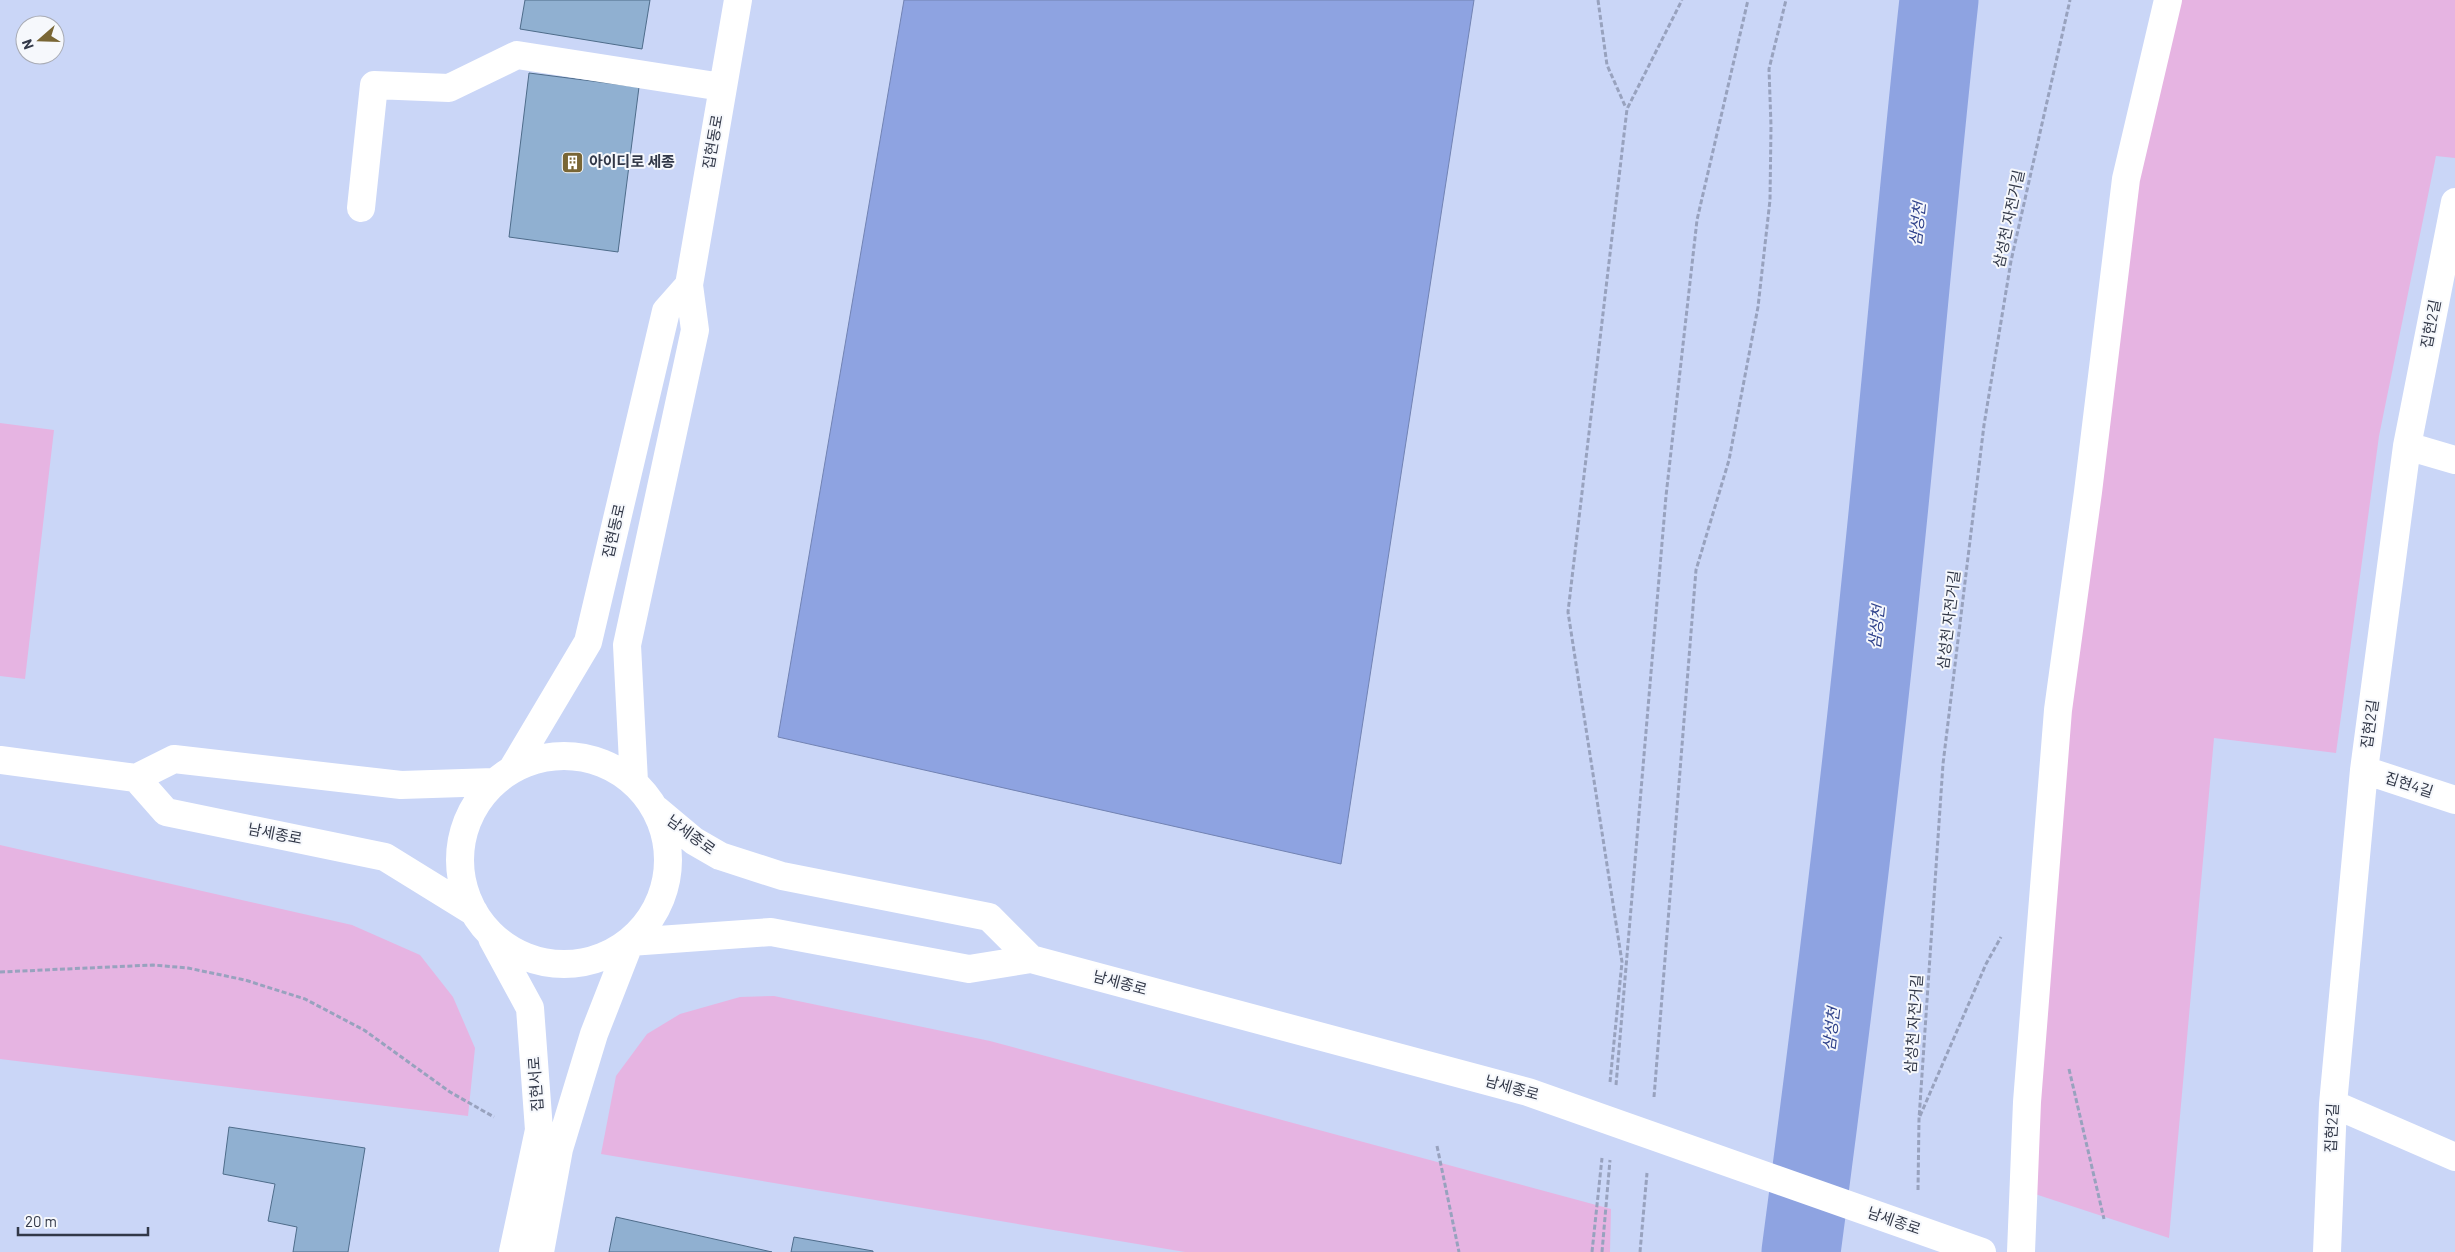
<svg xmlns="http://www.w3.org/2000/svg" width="2455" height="1252" font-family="Barlow,'Noto Sans KR',sans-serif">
<rect width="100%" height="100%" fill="#cad6f7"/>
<!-- green -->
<path fill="#e6b4e2" d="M2181,0H2455V158L2436,156L2379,436L2336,753L2214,738L2169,1238L2035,1194L2047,895L2144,144Z
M0,423L54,430L25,679L0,676Z
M0,845L352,925L420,955L453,997L475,1048L468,1116L0,1059Z
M774,996L990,1041L1611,1209L1610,1252H1185L601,1154L616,1076L647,1034L680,1014L740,997Z"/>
<!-- water -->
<path fill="#8ea3e1" stroke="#7283b3" d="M904,0H1474L1341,864L778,737Z"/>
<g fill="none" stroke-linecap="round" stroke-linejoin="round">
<!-- river -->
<path stroke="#8ea3e1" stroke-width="79" d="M1801,1252C1831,1026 1859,800 1882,573C1902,382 1918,191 1939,0"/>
</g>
<!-- building -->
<path fill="#90b0d1" stroke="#4e6c8a" d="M525,0H650L642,49L520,29Z
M529,73L639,87L618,252L509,237Z
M229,1127L365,1148L348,1252H293L297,1227L268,1221L275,1184L223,1174Z
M616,1217L772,1252H609Z
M794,1237L873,1251V1252H791Z"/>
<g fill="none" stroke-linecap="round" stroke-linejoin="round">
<!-- path -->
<path stroke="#98a2be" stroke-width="3" stroke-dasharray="5 2.5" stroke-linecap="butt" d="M1598,0L1607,65L1626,108
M0,972L153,965L188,968L245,980L305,999L364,1030L450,1092L494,1117
M2069,1069L2104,1219
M1610,1082L1622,962L1568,612L1627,109L1682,0
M1616,1085L1666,496L1697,220L1748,0
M1654,1097L1696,570L1729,460L1758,307L1770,200L1771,126L1769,69L1786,0
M1920,1116L1986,964L2001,937
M1437,1146L1459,1252
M1918,1190L1919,1119L1943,764L1984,425L2011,261L2070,0
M1592,1252L1602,1158
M1602,1252L1610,1160
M1640,1252L1647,1173"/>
<!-- minor -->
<path stroke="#fff" stroke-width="28" d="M361,208L374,85L449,88L517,55L722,87
M2407,446L2455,460
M460 860a104 104 0 1 1 208 0a104 104 0 1 1-208 0Z
M0,760L136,778L174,759L401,785L494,782
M513,768L588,642L666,311L689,285
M2364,770L2455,800
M136,778L166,812L385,857L474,912
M634,782L627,645L695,330L689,285L738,0
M657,810L694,841L720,856L782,876L989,917L1031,959
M492,938L530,1008L539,1130L513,1252
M630,942L771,932L969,969L1031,959L1528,1092L1982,1252
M2333,1104L2455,1157
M540,1252L559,1149L594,1034L630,942
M2021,1252L2027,1102L2058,710L2088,492L2126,179L2168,0
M2327,1252L2333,1104L2364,770L2407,446L2455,202"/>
</g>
<!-- icons -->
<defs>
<symbol id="building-square" viewBox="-11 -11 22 22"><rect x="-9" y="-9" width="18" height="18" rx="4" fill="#796635" stroke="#f6f8fc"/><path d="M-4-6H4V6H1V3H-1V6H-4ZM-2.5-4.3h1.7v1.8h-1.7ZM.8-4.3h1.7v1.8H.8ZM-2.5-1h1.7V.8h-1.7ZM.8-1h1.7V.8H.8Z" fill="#fff"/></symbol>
</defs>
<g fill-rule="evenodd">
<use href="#building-square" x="560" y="150" width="25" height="25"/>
</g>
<g text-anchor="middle" stroke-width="4" stroke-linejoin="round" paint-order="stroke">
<!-- street labels -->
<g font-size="15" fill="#323848" stroke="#f6f8fc">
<text transform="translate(713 142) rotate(-80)" y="5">집현동로</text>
<text transform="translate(2009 219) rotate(-78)" y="5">삼성천 자전거길</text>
<text transform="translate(2431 324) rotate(-79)" y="5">집현2길</text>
<text transform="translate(614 531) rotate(-77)" y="5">집현동로</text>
<text transform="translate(1949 620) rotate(-83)" y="5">삼성천 자전거길</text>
<text transform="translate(2370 724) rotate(-82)" y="5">집현2길</text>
<text transform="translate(2409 785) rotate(18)" y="5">집현4길</text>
<text transform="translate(275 834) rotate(11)" y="5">남세종로</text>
<text transform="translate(691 835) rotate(36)" y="5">남세종로</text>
<text transform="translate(1120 983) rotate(15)" y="5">남세종로</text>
<text transform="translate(1914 1024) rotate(-86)" y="5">삼성천 자전거길</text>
<text transform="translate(536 1084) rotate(-94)" y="5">집현서로</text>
<text transform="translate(1512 1088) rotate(16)" y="5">남세종로</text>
<text transform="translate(2332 1128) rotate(-87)" y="5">집현2길</text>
<text transform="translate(1894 1221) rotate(19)" y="5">남세종로</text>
</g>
<!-- poi labels -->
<g font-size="15" font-weight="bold" fill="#323848" stroke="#f6f8fc" text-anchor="start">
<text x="589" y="167">아이디로 세종</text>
</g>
<!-- water labels -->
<g font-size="16" font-style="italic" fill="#2e418a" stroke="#f6f8fc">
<text transform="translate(1917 224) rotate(-84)" y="6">삼성천</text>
<text transform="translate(1876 627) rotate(-84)" y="6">삼성천</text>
<text transform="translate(1831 1029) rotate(-83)" y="6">삼성천</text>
</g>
</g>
<!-- north arrow -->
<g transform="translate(40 40) rotate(250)"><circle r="24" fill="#f6f8fc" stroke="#a8abb4"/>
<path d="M0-4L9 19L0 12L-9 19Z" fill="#796635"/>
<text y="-8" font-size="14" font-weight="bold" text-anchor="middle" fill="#323848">N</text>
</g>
<!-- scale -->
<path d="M18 1227v8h130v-8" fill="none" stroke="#323848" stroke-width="2.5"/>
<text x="25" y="1227" font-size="15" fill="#323848" stroke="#f6f8fc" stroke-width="4" paint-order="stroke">20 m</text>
</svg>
